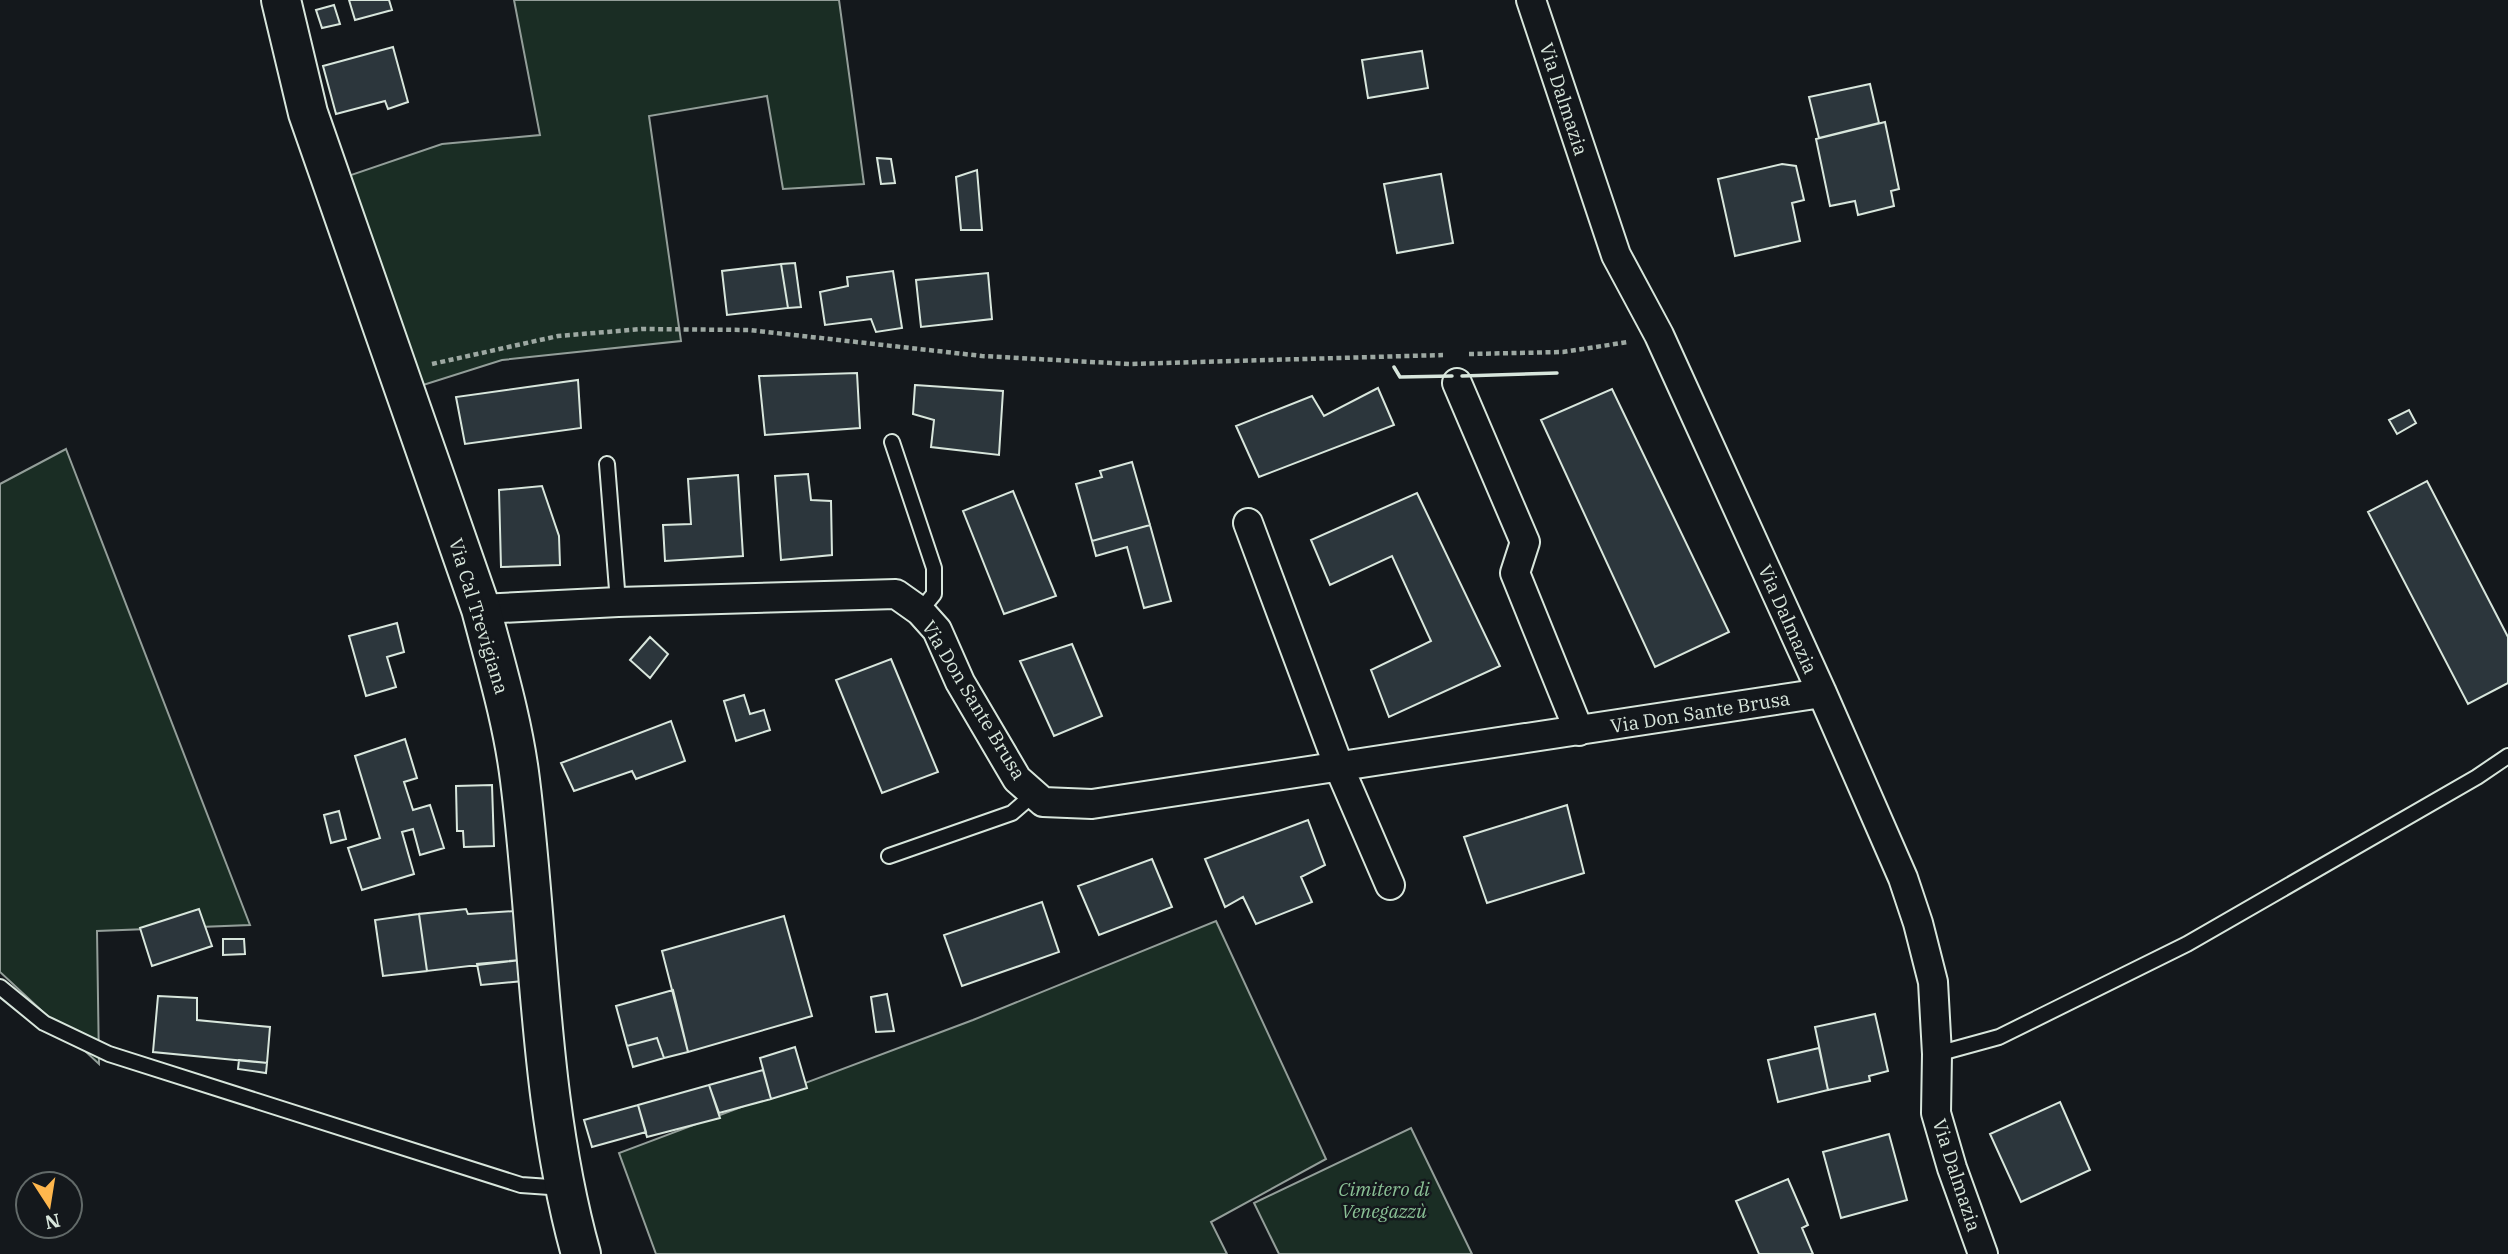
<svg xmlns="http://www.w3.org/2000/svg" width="2508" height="1254" font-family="'IBM Plex Serif',serif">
<rect width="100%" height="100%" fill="#14181c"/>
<!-- green -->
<path fill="#1a2d24" stroke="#939e99" stroke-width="2" d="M514,0H839L864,184L783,189L767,96L649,116L681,341L502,360L420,386L348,176L442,144L540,135Z
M66,449L250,925L97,931L99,1064L0,972V484Z
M1216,921L1326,1159L1211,1222L1227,1254H656L619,1153L973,1020Z
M1411,1128L1472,1254H1279L1254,1203Z"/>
<!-- building -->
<path fill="#2c363c" stroke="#d8e6dc" stroke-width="2" d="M349,0H389L392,10L355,20Z
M334,5L340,24L322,28L316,10Z
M393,47L408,102L388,109L385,101L336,114L323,66Z
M1422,51L1428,88L1368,98L1362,60Z
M1870,84L1879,123L1819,138L1809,97Z
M1885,122L1899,189L1891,191L1894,206L1858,215L1855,201L1830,206L1816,139Z
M877,158L891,159L895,183L881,184Z
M1782,164L1796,166L1804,200L1792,203L1800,241L1735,256L1718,179Z
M977,170L982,230H961L956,177Z
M1441,174L1453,243L1397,253L1384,184Z
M795,263L801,307L788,308L781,264Z
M781,264L788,308L727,315L722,271Z
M893,271L902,328L876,332L871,319L825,325L820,292L848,286L847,277Z
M988,273L992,319L921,327L916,280Z
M857,373L860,428L765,435L759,376Z
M578,380L581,428L465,444L456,397Z
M915,385L1003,391L999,455L931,447L934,420L913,414Z
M1378,388L1394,425L1259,477L1236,426L1312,396L1324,416Z
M1612,389L1729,632L1655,667L1541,420Z
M2409,410L2416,423L2397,434L2389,420Z
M1132,462L1150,525L1092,541L1076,484L1102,477L1100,471Z
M808,474L811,500L831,501L832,555L781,560L775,476Z
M738,475L743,556L665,561L663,525L691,524L688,479Z
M2427,481L2508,637V683L2468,704L2368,512Z
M542,486L559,536L560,565L501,567L499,490Z
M1013,491L1056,596L1004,614L963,511Z
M1417,493L1500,666L1389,717L1371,670L1431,641L1392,556L1330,585L1311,540Z
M1150,525L1171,601L1144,608L1127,547L1096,556L1092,541Z
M397,623L404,652L387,657L396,687L366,696L349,636Z
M650,637L668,654L650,678L630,660Z
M1072,644L1102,716L1054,736L1020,661Z
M891,659L938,772L882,793L836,680Z
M744,695L750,714L764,710L770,730L736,741L724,701Z
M671,721L685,761L636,779L632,771L574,791L561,763Z
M405,739L417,778L404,782L413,810L430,805L444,848L420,855L413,829L402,832L414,874L362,890L348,848L380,838L355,756Z
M492,785L494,846L464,847L463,831H457L456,786Z
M1567,805L1584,873L1487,903L1464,837Z
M339,811L346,839L331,843L324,815Z
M1308,820L1325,865L1301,877L1312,902L1256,924L1243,897L1225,907L1205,859Z
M1152,859L1172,907L1099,935L1078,886Z
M1042,902L1059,952L962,986L944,935Z
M199,909L212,946L152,966L140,928Z
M466,909L468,914L515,911L520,960L427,971L419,914Z
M419,914L427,971L383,976L375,920Z
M784,916L812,1016L688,1052L662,951Z
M223,939H244L245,954L223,955Z
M520,960L523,981L481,985L477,964Z
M673,990L688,1052L664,1058L657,1038L627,1046L616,1006Z
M887,994L894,1031L876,1032L871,997Z
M158,996L197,998V1020L270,1027L267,1063L153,1052Z
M1875,1014L1888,1071L1869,1076L1870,1081L1828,1090L1815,1027Z
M657,1038L664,1058L633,1067L627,1046Z
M795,1047L807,1088L771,1099L760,1058Z
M1819,1048L1828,1090L1778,1102L1768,1060Z
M239,1060L267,1063L266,1073L238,1069Z
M763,1070L771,1099L719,1113L709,1085Z
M709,1085L720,1118L647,1137L638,1105Z
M2060,1102L2090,1170L2021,1202L1990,1134Z
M638,1105L646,1132L592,1147L584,1120Z
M1889,1134L1907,1200L1841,1218L1823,1152Z
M1788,1179L1808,1225L1802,1228L1813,1254H1759L1736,1201Z"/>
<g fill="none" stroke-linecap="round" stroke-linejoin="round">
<defs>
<path id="lane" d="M892,442L934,568V594L920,611
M607,464L618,602
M889,856L1012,813L1034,794
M0,987L44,1023L109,1054L521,1185L564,1188
M1937,1054L1999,1037L2187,944L2477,777L2508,756"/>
<path id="street" d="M1531,0L1616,255L1659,335L1822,693L1903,878L1918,923L1933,982L1937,1054L1936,1113L1952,1168L1983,1254
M1457,383L1525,542L1515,573L1579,731
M1248,523L1339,767L1390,885
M481,609L618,602L896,594L920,611L937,630L960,682L1017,779L1043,802L1092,804L1822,693"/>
<path id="secondary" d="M281,0L308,113L481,609C496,666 513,722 520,780C540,938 538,1100 581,1254"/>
</defs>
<!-- lane casing -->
<use href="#lane" stroke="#d8e6dc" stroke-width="18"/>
<!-- street casing -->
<use href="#street" stroke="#d8e6dc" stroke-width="32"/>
<!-- secondary casing -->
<use href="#secondary" stroke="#d8e6dc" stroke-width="42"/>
<!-- path -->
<path stroke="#9da8a2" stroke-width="4.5" stroke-dasharray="5 3.5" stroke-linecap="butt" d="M1469,354L1563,352L1628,342
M432,364L558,336L642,329L749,330L982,356L1129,364L1443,355"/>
<!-- lane -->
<use href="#lane" stroke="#14181c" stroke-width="14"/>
<!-- street -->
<use href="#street" stroke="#14181c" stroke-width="28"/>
<!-- secondary -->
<use href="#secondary" stroke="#14181c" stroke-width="38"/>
<!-- wall -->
<path stroke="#d8e6dc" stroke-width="3.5" d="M1394,367L1400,377L1452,376
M1462,376L1557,373"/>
</g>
<g text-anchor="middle" stroke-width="5" stroke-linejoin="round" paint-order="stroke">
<!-- street labels -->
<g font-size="19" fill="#d8e6dc" stroke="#14181c">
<text transform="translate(1564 99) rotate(72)" y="7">Via Dalmazia</text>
<text transform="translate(479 616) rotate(73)" y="7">Via Cal Trevigiana</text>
<text transform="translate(1788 619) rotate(66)" y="7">Via Dalmazia</text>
<text transform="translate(974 700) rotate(59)" y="7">Via Don Sante Brusa</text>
<text transform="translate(1700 712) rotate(-9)" y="7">Via Don Sante Brusa</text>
<text transform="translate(1957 1175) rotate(72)" y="7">Via Dalmazia</text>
</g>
<!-- park labels -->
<g font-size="19" font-style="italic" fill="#8ac095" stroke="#14181c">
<text x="1384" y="1196">Cimitero di<tspan x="1384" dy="22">Venegazzù</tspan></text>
</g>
</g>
<!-- north arrow -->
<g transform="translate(49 1205) rotate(168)"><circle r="33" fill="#14181c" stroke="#626a69" stroke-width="2"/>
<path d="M0-5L12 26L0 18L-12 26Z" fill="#ffb74d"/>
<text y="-10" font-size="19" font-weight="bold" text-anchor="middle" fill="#d8e6dc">N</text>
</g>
</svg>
